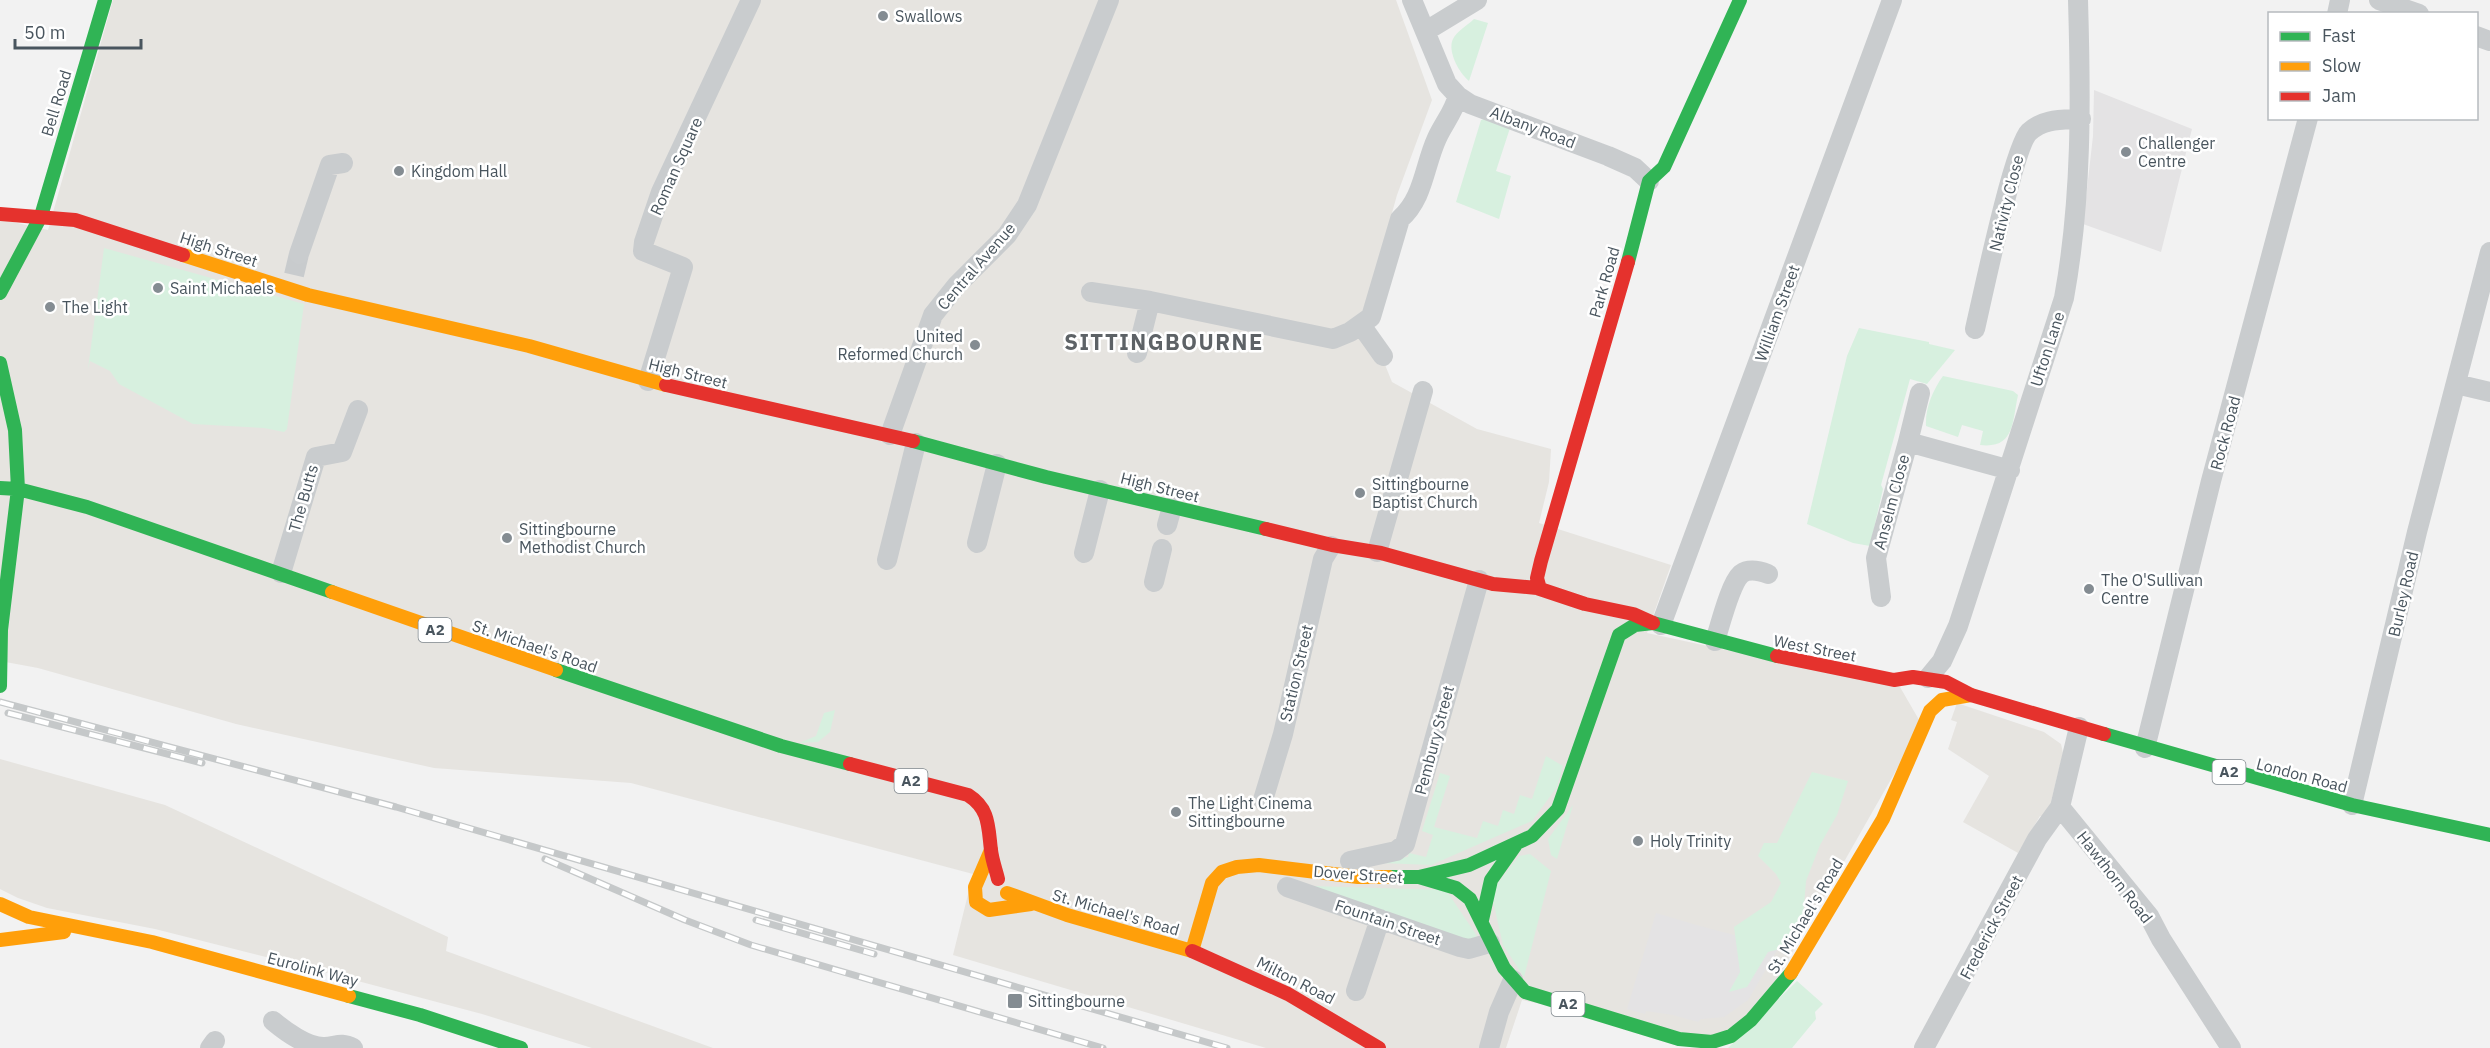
<svg xmlns="http://www.w3.org/2000/svg" width="2490" height="1048" font-family="'IBM Plex Sans',sans-serif">
<rect width="100%" height="100%" fill="#f2f2f2"/>
<!-- commercial -->
<path fill="#e6e4e0" d="M113,0H1396L1432,100L1397,195L1364,313L1392,382L1477,429L1551,449L1549,482L1539,523L1671,565L1647,633L1900,687L1922,725L1740,1044L1522,1000L1506,1048H1266L953,955L973,874L631,783L434,768L236,724L38,668L0,661V219L48,230Z
M1957,703L2044,732L2061,744L2063,753L2047,818L2040,816L2018,853L1963,822L1989,776L1948,749L1957,722L1951,720Z
M0,759L165,805L448,937L446,951L713,1048H592L482,1014L290,963L155,929L47,908L18,898L0,889Z"/>
<!-- education -->
<path fill="#e4e3e4" d="M2094,90L2192,129L2161,252L2083,224L2093,136Z
M1656,913L1700,926L1779,947L1748,1000L1724,1017L1701,1019L1698,1022L1673,1015L1646,1011L1645,1014L1627,1009Z"/>
<!-- green -->
<path fill="#d7f0df" d="M1474,19L1488,23L1469,81C1459,73 1447,51 1453,39C1457,31 1468,25 1474,19Z
M1484,119L1510,128L1496,171L1511,176L1499,219L1456,202L1481,120Z
M104,248L304,304L287,429L284,432L264,428L193,424L119,384L110,371L90,361L88,369Z
M1859,328L1929,342V344L1955,350L1927,384L1910,379L1881,485L1883,489L1870,546L1853,543L1807,524L1847,356Z
M1943,376L2013,391L2018,395C2012,422 2015,449 1980,445L1983,431L1962,425L1958,437L1926,426C1925,408 1933,390 1943,376Z
M835,710L830,732L818,742L799,743L816,736L824,713Z
M1546,756L1563,766L1557,787L1532,821L1431,865L1356,862L1408,857L1409,853L1426,857L1433,835L1422,831L1440,773L1450,776L1434,827L1477,838L1483,821L1498,826L1503,810L1514,814L1520,795L1532,799Z
M1812,772L1848,781L1837,815L1820,845L1806,881L1803,918L1795,945L1768,952L1747,987L1729,992L1740,972L1734,927L1771,902L1781,883L1776,874L1758,856L1764,843H1777Z
M1573,805L1557,859L1551,855L1548,839Z
M1530,854L1551,871L1524,977L1503,945L1491,892L1519,856Z
M1311,886L1446,890L1477,936L1469,941Z
M1797,981L1823,1004L1815,1012L1816,1019L1792,1048H1728Z"/>
<g fill="none" stroke-linecap="round" stroke-linejoin="round">
<!-- street-tunnel -->
<path stroke="#c8cbcd" stroke-width="20" stroke-dasharray="20 10" stroke-linecap="butt" d="M294,275L299,254"/>
<!-- street -->
<path stroke="#c9ccce" stroke-width="20" d="M1412,0L1447,84L1458,96L1470,104L1608,156L1635,168L1649,181
M2379,0L2419,14
M2337,14L2340,0
M1426,31L1477,0
M2476,36L2490,41
M299,254L330,165L343,163
M1091,292L1150,301L1333,339L1350,332L1371,317L1400,219C1424,198 1424,166 1437,138C1444,123 1453,113 1458,96
M1361,325L1383,356
M1975,329C1982,299 2014,146 2029,132C2044,118 2062,120 2081,119
M1137,353L1150,301
M648,381L683,267L643,251L644,242L661,192L751,0
M2456,384L2490,392
M890,435L933,315L957,285L1007,235L1027,205L1109,0
M1908,442L1920,393
M1167,525L1172,507
M977,543L997,464
M1377,552L1423,391
M1084,553L1100,490
M887,560L916,443
M281,573L316,457L342,452L358,410
M1154,582L1162,549
M1881,597L1876,558L1908,442L2010,470
M1661,625L1892,0
M1715,641C1720,626 1730,584 1741,574C1749,568 1760,571 1768,574
M1928,678L1942,661L1958,626L2064,298C2082,199 2081,100 2078,0
M2079,727L2060,807L2149,916L2161,939L2231,1048
M2145,748L2211,481L2308,118
M1263,800L1283,734L1323,559L1331,546
M2352,805L2417,532L2490,252
M1350,861L1396,851L1405,844L1479,580
M1287,887L1460,947L1469,949L1490,943
M1356,991L1380,919
M273,1021C285,1031 308,1048 325,1047C337,1046 341,1042 353,1048
M210,1048L215,1041
M1489,1048L1499,1012L1513,980
M1924,1048L2037,839L2060,807"/>
<!-- fast -->
<path stroke="#30b455" stroke-width="14" d="M1628,262L1649,181L1664,167L1740,0
M0,293L41,216L105,0
M0,363L15,430L18,489L1,630L0,686
M913,441L1046,477L1266,529
M0,488L18,489L87,507L332,592
M556,670L781,746L850,764
M2104,734L2352,805L2490,835
M1389,877H1419L1469,865L1532,836L1558,809L1619,635L1635,625L1653,623L1777,656
M1419,877L1456,888L1470,899L1504,968L1525,992L1679,1039L1712,1042L1731,1036L1751,1020L1791,973
M1482,920L1491,880L1515,846
M349,996L420,1015L521,1048"/>
<!-- slow -->
<path stroke="#ff9f0a" stroke-width="14" d="M183,255L308,295L529,346L666,385
M332,592L556,670
M991,850L975,887L976,902L989,910L1031,904
M1007,893L1067,915L1192,951L1212,883L1222,872L1237,867L1259,865L1358,877H1389
M0,904L29,917L152,942L349,996
M0,940L64,932
M1791,973L1883,819L1930,711L1942,700L1971,695"/>
<!-- jam -->
<path stroke="#e5322d" stroke-width="14" d="M0,214L75,220L183,255
M666,385L913,441
M1266,529L1332,545L1381,553L1493,584L1537,588L1585,604L1633,614L1653,623
M1540,589L1537,578L1541,561L1628,262
M1777,656L1894,680L1913,677L1946,682L1971,695L2104,734
M850,764L968,795C990,809 988,827 991,850C992,860 996,870 998,879
M1192,951L1288,994L1379,1048"/>
<defs>
<path id="rail" d="M0,702L396,807L1227,1048
M8,713L202,763
M545,859L685,920L751,945L1103,1048
M756,920L874,954"/>
</defs>
<!-- rail casing -->
<use href="#rail" stroke="#c5c8c9" stroke-width="7"/>
<!-- rail -->
<use href="#rail" stroke="#fff" stroke-width="4.5" stroke-dasharray="14" stroke-linecap="butt"/>
</g>
<!-- markers -->
<g fill="#848c92" stroke="#fff" stroke-width="2">
<circle cx="883" cy="16" r="6"/>
<circle cx="2126" cy="152" r="6"/>
<circle cx="399" cy="171" r="6"/>
<circle cx="158" cy="288" r="6"/>
<circle cx="50" cy="307" r="6"/>
<circle cx="975" cy="345" r="6"/>
<circle cx="1360" cy="493" r="6"/>
<circle cx="507" cy="538" r="6"/>
<circle cx="2089" cy="589" r="6"/>
<circle cx="1176" cy="812" r="6"/>
<circle cx="1638" cy="841" r="6"/>
<rect x="1007" y="993" width="16" height="16" rx="3"/>
</g>
<g text-anchor="middle" stroke-width="5" stroke-linejoin="round" paint-order="stroke">
<!-- shield labels -->
<g fill="#fff" stroke="#80888e" stroke-width="1.5">
<rect x="418.5" y="618" width="33" height="24" rx="4.5"/>
<rect x="2212.5" y="760" width="33" height="24" rx="4.5"/>
<rect x="894.5" y="769" width="33" height="24" rx="4.5"/>
<rect x="1551.5" y="992" width="33" height="24" rx="4.5"/>
</g>
<g font-size="15" font-weight="bold" fill="#49555e">
<text x="435" y="635">A2</text>
<text x="2229" y="777">A2</text>
<text x="911" y="786">A2</text>
<text x="1568" y="1009">A2</text>
</g>
<!-- poi labels -->
<g font-size="16" fill="#49555e" stroke="#fff" text-anchor="start">
<text x="895" y="22">Swallows</text>
<text x="2138" y="149">Challenger<tspan x="2138" dy="18">Centre</tspan></text>
<text x="411" y="177">Kingdom Hall</text>
<text x="170" y="294">Saint Michaels</text>
<text x="62" y="313">The Light</text>
<text x="963" y="342" text-anchor="end">United<tspan x="963" dy="18">Reformed Church</tspan></text>
<text x="1372" y="490">Sittingbourne<tspan x="1372" dy="18">Baptist Church</tspan></text>
<text x="519" y="535">Sittingbourne<tspan x="519" dy="18">Methodist Church</tspan></text>
<text x="2101" y="586">The O'Sullivan<tspan x="2101" dy="18">Centre</tspan></text>
<text x="1188" y="809">The Light Cinema<tspan x="1188" dy="18">Sittingbourne</tspan></text>
<text x="1650" y="847">Holy Trinity</text>
<text x="1028" y="1007">Sittingbourne</text>
</g>
<!-- street labels -->
<g font-size="16" fill="#49555e" stroke="#fff">
<text transform="translate(56 103) rotate(-73)" y="6">Bell Road</text>
<text transform="translate(1533 127) rotate(21)" y="6">Albany Road</text>
<text transform="translate(676 166) rotate(-66)" y="6">Roman Square</text>
<text transform="translate(2006 203) rotate(-76)" y="6">Nativity Close</text>
<text transform="translate(219 249) rotate(18)" y="6">High Street</text>
<text transform="translate(976 266) rotate(-49)" y="6">Central Avenue</text>
<text transform="translate(1604 282) rotate(-74)" y="6">Park Road</text>
<text transform="translate(1777 313) rotate(-70)" y="6">William Street</text>
<text transform="translate(2047 349) rotate(-72)" y="6">Ufton Lane</text>
<text transform="translate(688 373) rotate(14)" y="6">High Street</text>
<text transform="translate(2225 433) rotate(-75)" y="6">Rock Road</text>
<text transform="translate(1160 487) rotate(14)" y="6">High Street</text>
<text transform="translate(303 498) rotate(-74)" y="6">The Butts</text>
<text transform="translate(1891 502) rotate(-75)" y="6">Anselm Close</text>
<text transform="translate(2403 594) rotate(-77)" y="6">Burley Road</text>
<text transform="translate(535 646) rotate(19)" y="6">St. Michael's Road</text>
<text transform="translate(1815 648) rotate(11)" y="6">West Street</text>
<text transform="translate(1296 673) rotate(-77)" y="6">Station Street</text>
<text transform="translate(1434 740) rotate(-75)" y="6">Pembury Street</text>
<text transform="translate(2302 775) rotate(15)" y="6">London Road</text>
<text transform="translate(1358 874) rotate(4)" y="6">Dover Street</text>
<text transform="translate(2115 877) rotate(52)" y="6">Hawthorn Road</text>
<text transform="translate(1116 912) rotate(16)" y="6">St. Michael's Road</text>
<text transform="translate(1805 916) rotate(-59)" y="6">St. Michael's Road</text>
<text transform="translate(1388 922) rotate(19)" y="6">Fountain Street</text>
<text transform="translate(1991 927) rotate(-62)" y="6">Frederick Street</text>
<text transform="translate(313 969) rotate(15)" y="6">Eurolink Way</text>
<text transform="translate(1296 980) rotate(27)" y="6">Milton Road</text>
</g>
<!-- district labels -->
<g font-size="22" font-weight="bold" letter-spacing="1.5" fill="#5d6266" stroke="#fff">
<text x="1164" y="350">SITTINGBOURNE</text>
</g>
</g>
<!-- legend -->
<rect x="2268" y="12" width="210" height="108" fill="#ffffff" stroke="#b6bbbf" stroke-width="1.5"/>
<rect x="2280" y="32" width="30" height="9" fill="#30b455" stroke="#b6bbbf" stroke-width="1.5"/>
<text x="2322" y="42" font-size="18" fill="#49555e">Fast</text>
<rect x="2280" y="62" width="30" height="9" fill="#ff9f0a" stroke="#b6bbbf" stroke-width="1.5"/>
<text x="2322" y="72" font-size="18" fill="#49555e">Slow</text>
<rect x="2280" y="92" width="30" height="9" fill="#e5322d" stroke="#b6bbbf" stroke-width="1.5"/>
<text x="2322" y="102" font-size="18" fill="#49555e">Jam</text>
<!-- scale -->
<path d="M15 39v9h126v-9" fill="none" stroke="#49555e" stroke-width="3"/>
<text x="24" y="39" font-size="18" fill="#49555e" stroke="#ffffff" stroke-width="4.5" paint-order="stroke">50 m</text>
</svg>
